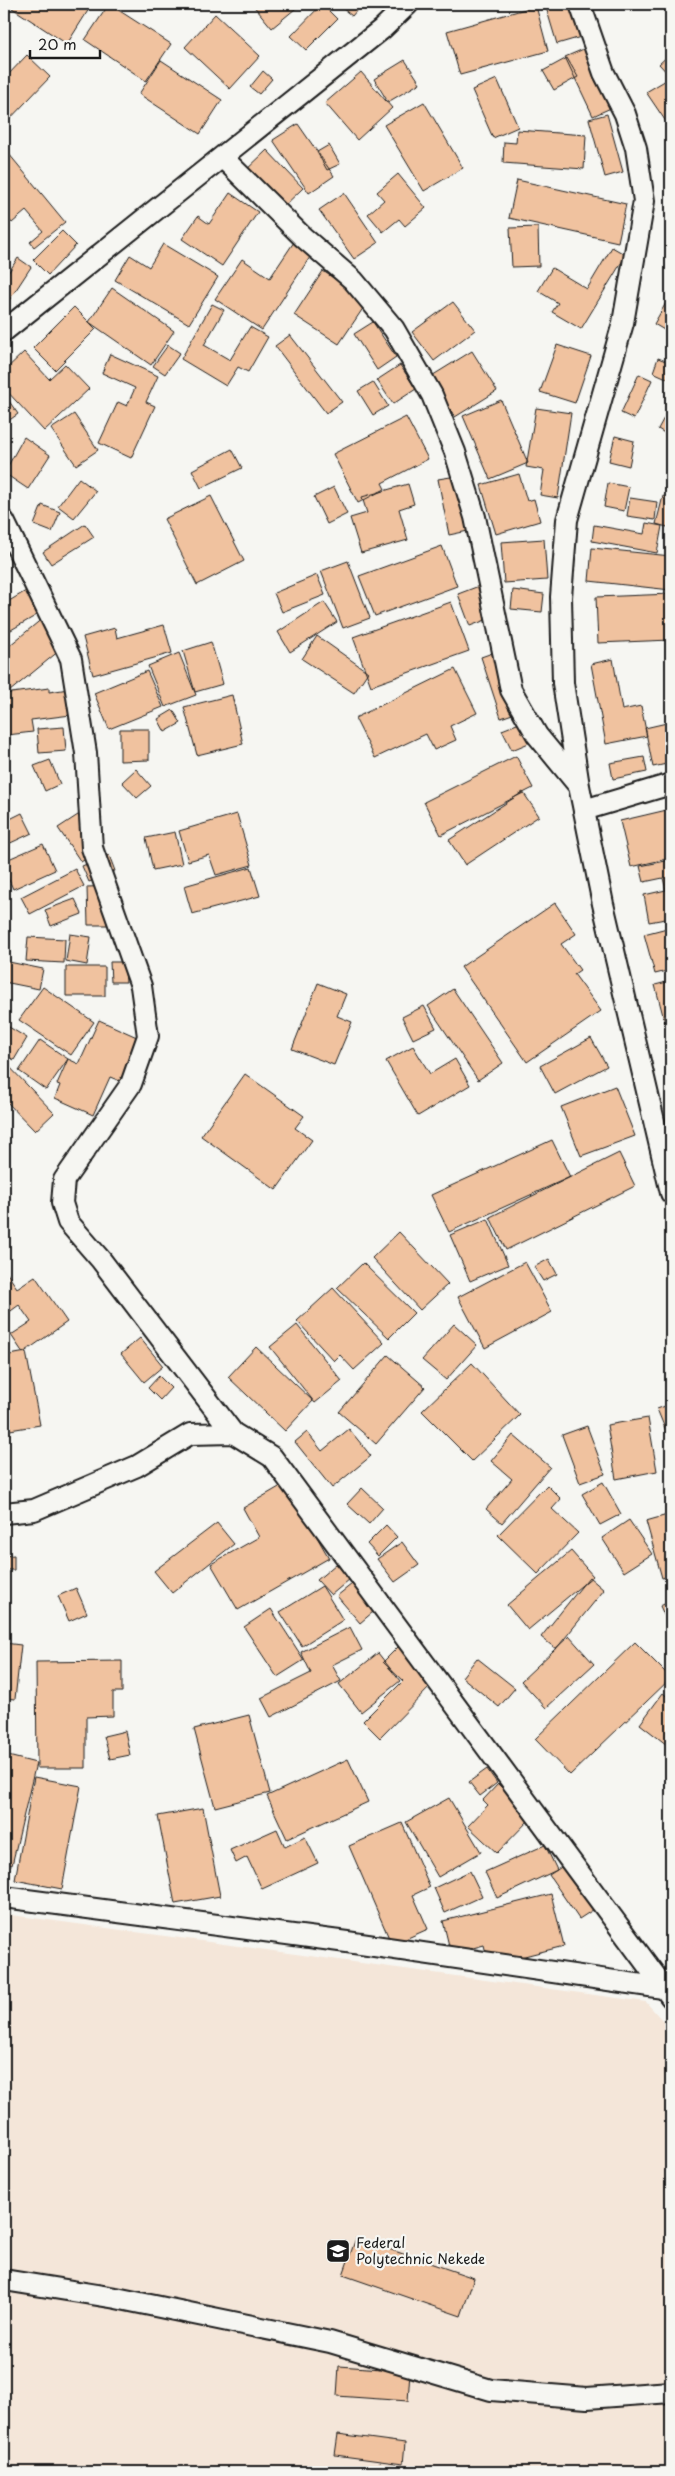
<svg xmlns="http://www.w3.org/2000/svg" width="675" height="2476" font-family="'Playpen Sans',sans-serif">
<rect width="100%" height="100%" fill="#f6f6f2"/>
<filter id="ink" filterUnits="userSpaceOnUse"><feTurbulence type="fractalNoise" baseFrequency=".02" numOctaves="2"/><feDisplacementMap in="SourceGraphic" scale="10" xChannelSelector="R" yChannelSelector="G"/><feConvolveMatrix kernelMatrix="1 2 1 2 8 2 1 2 1" color-interpolation-filters="sRGB"/></filter>
<g filter="url(#ink)">
<!-- built -->
<path fill="#f4e6d9" d="M4,1914L646,2002L671,2030V2472H4Z"/>
<!-- building -->
<path fill="#f0c29f" stroke="#1c1c1c" d="M15,4H82L89,9L67,44L12,8Z
M109,4L171,44L146,81L85,40Z
M252,4H301L272,28Z
M322,4L337,19L306,50L291,36Z
M337,4H362L352,16Z
M545,4H571L581,37L557,44Z
M536,6L548,51L460,75L447,31Z
M215,14L260,56L230,89L185,47Z
M586,48L613,107L593,116L565,57Z
M671,53V77L659,64Z
M27,55L50,77L4,125V79Z
M567,58L578,77L554,90L543,71Z
M161,60L222,100L200,134L139,94Z
M405,60L420,83L388,102L374,79Z
M263,71L272,79L259,94L250,87Z
M361,72L392,108L357,140L325,103Z
M497,79L518,127L493,138L472,90Z
M668,79L671,84V129L646,92Z
M424,102L463,168L424,191L384,125Z
M607,114L623,172L605,177L589,119Z
M298,124L334,176L309,193L273,140Z
M517,130L586,135L584,169L503,163L504,142L516,143Z
M329,145L340,164L327,170L317,152Z
M4,148L65,222L34,247L30,242L43,231L26,211L12,223L4,214Z
M267,150L303,188L279,211L243,173Z
M398,174L426,208L405,226L399,219L383,232L368,214L384,200L377,192Z
M517,180L626,204L618,242L509,218Z
M230,193L258,212L222,266L182,239L198,216L209,224Z
M344,193L378,243L354,259L319,210Z
M538,227L539,266L512,267L510,228Z
M62,231L76,245L48,275L33,260Z
M294,242L312,254L262,330L215,299L242,259L270,278Z
M163,244L218,277L189,324L115,280L130,255L149,267Z
M612,247L626,255L581,329L552,312L558,303L538,291L552,268L587,289Z
M18,258L31,267L4,308V279Z
M323,271L368,301L339,344L294,315Z
M112,288L174,331L151,365L89,322Z
M671,294V334L654,324Z
M453,302L475,330L434,361L412,332Z
M212,304L224,310L204,345L230,360L250,327L268,337L248,372L238,367L226,386L181,359Z
M74,307L96,329L55,370L33,348Z
M373,322L396,357L377,370L354,334Z
M290,335L342,402L326,413L275,346Z
M168,345L180,353L165,374L153,366Z
M557,345L591,356L575,403L540,392Z
M472,351L497,391L455,417L430,377Z
M24,352L49,379L65,364L89,389L44,431L4,388V371Z
M110,354L158,376L146,402L155,406L131,458L99,443L118,402L127,406L135,388L102,373Z
M658,358L671,363V380L653,372Z
M400,365L416,389L393,404L377,380Z
M639,374L652,380L634,419L621,413Z
M373,382L388,406L373,415L358,391Z
M4,394L18,414L4,424Z
M501,400L528,463L490,479L463,416Z
M671,405V437L658,429Z
M536,408L571,413L558,498L540,495L544,470L526,467Z
M74,414L98,450L76,465L51,429Z
M406,417L428,459L382,483L385,489L358,503L333,454Z
M615,436L634,441L629,466L609,461Z
M24,437L50,455L28,489L4,473Z
M232,449L242,468L201,488L192,470Z
M519,474L527,501L534,499L540,521L496,534L481,485Z
M457,476L468,531L449,535L438,479Z
M79,478L96,491L74,518L58,506Z
M608,483L629,487L624,511L604,507Z
M408,484L414,504L399,509L408,540L361,553L350,518L367,513L362,497Z
M334,487L347,514L327,524L314,497Z
M211,496L244,561L197,585L164,519Z
M663,496L671,499V528L656,524Z
M630,498L657,502L655,520L627,516Z
M42,505L60,512L52,532L34,525Z
M646,523L662,526L657,553L592,541L594,525L644,534Z
M85,524L94,537L51,564L43,552Z
M544,539L547,580L504,583L501,542Z
M442,546L457,586L375,616L359,576Z
M592,548L671,556V590L589,581Z
M348,561L370,618L343,628L321,571Z
M317,575L325,595L282,612L274,593Z
M479,586L491,618L470,626L458,594Z
M31,588L44,611L4,634V604Z
M513,590L544,594L542,612L511,609Z
M671,594V640L598,643L596,597Z
M324,602L337,622L290,652L278,632Z
M451,602L469,651L371,686L353,637Z
M43,618L65,646L4,696V650Z
M164,625L172,653L93,675L83,637L115,628L117,638Z
M317,636L368,672L354,693L302,659Z
M211,642L223,684L195,692L183,651Z
M501,650L521,711L501,718L481,657Z
M179,653L196,695L165,707L148,666Z
M613,659L622,710L641,706L647,736L606,744L591,664Z
M455,669L477,713L450,726L456,740L434,750L426,734L375,758L355,718Z
M147,671L163,707L109,729L94,693Z
M49,688V692L75,688L79,714L31,720L33,732L7,735L9,748L4,749V694Z
M232,695L243,744L197,755L184,707Z
M173,710L181,723L165,732L158,719Z
M527,720L536,740L512,750L502,730Z
M671,722V763L653,767L645,728Z
M64,727L66,751L39,753L37,729Z
M120,729H149V760L120,761Z
M516,756L533,788L441,835L424,802Z
M644,757L647,772L613,779L610,763Z
M50,760L60,784L45,791L34,766Z
M136,769L151,786L137,798L122,782Z
M523,792L539,816L465,865L449,840Z
M671,809V858L631,867L620,821Z
M22,813L32,833L4,846V822Z
M81,813L104,847L81,862L58,828Z
M237,814L252,865L216,875L209,855L188,861L179,831Z
M175,832L182,864L153,870L146,838Z
M43,844L55,870L13,889L4,869V861Z
M109,855L115,871L89,882L82,866Z
M671,860V918L649,922L644,895L666,890L663,878L644,882L640,866Z
M251,867L260,896L192,914L184,886Z
M75,869L84,886L30,914L21,897Z
M114,886V925H88L87,887Z
M75,899L82,914L51,926L45,910Z
M555,903L576,934L561,944L580,970L574,974L601,1011L527,1062L461,967Z
M671,927V970L655,974L644,934Z
M70,934L91,937L87,965L66,961Z
M28,937L65,939L64,963L26,961Z
M4,961L43,969L39,989L4,982Z
M110,962H124L126,982H111Z
M66,967H105V996H66Z
M671,981V1022L665,1023L655,985Z
M318,983L346,994L337,1016L352,1022L334,1065L292,1049Z
M43,987L94,1022L71,1055L19,1020Z
M453,989L503,1063L478,1080L428,1006Z
M424,1006L436,1028L413,1039L402,1017Z
M99,1020L139,1038L120,1081L110,1077L93,1115L55,1098L60,1085L57,1084L68,1059L79,1064Z
M4,1024L27,1038L14,1060L4,1054Z
M591,1038L607,1066L555,1094L540,1066Z
M40,1040L68,1059L46,1090L19,1071Z
M413,1046L430,1074L455,1059L470,1085L418,1116L386,1061Z
M4,1061L54,1113L35,1131L4,1099Z
M245,1074L304,1116L295,1128L312,1140L276,1190L201,1136Z
M615,1086L635,1136L581,1156L561,1107Z
M552,1140L570,1177L449,1232L431,1195Z
M619,1153L635,1186L506,1250L490,1217Z
M488,1219L508,1265L470,1281L450,1235Z
M399,1232L448,1284L420,1310L372,1258Z
M549,1259L557,1274L543,1281L534,1267Z
M525,1262L552,1312L485,1348L458,1297Z
M363,1263L414,1313L389,1338L337,1288Z
M4,1269L17,1288L35,1276L67,1322L23,1353L11,1335L31,1322L19,1305L4,1316Z
M333,1288L384,1343L354,1370L340,1355L334,1361L297,1321Z
M454,1324L477,1345L446,1380L422,1360Z
M297,1325L342,1381L315,1403L270,1347Z
M140,1338L163,1366L144,1382L121,1354Z
M256,1347L313,1401L285,1431L228,1377Z
M26,1352L40,1425L4,1431V1356Z
M388,1355L425,1387L376,1444L339,1412Z
M472,1363L520,1415L472,1461L422,1411Z
M159,1376L171,1388L160,1400L148,1388Z
M671,1404V1443L657,1409Z
M648,1418L657,1471L616,1479L607,1425Z
M587,1426L605,1474L580,1483L562,1435Z
M349,1429L371,1456L332,1488L295,1442L307,1432L322,1451Z
M513,1435L550,1467L502,1523L486,1509L512,1479L491,1461Z
M603,1482L621,1514L600,1525L582,1494Z
M286,1483L329,1558L238,1610L211,1564L259,1537L243,1508Z
M547,1485L561,1499L552,1509L578,1533L538,1574L498,1535Z
M362,1488L383,1508L369,1524L347,1504Z
M671,1514V1576L662,1578L646,1521Z
M629,1520L652,1554L624,1572L602,1538Z
M217,1523L234,1544L172,1593L154,1571Z
M386,1525L397,1537L378,1556L367,1544Z
M402,1542L419,1565L395,1582L377,1559Z
M571,1551L593,1576L528,1630L507,1605Z
M14,1555V1570H4V1556Z
M336,1564L350,1579L331,1595L317,1580Z
M589,1577L604,1590L556,1649L541,1637Z
M357,1580L380,1606L360,1623L337,1596Z
M322,1586L343,1620L302,1646L280,1612Z
M76,1588L87,1613L69,1621L58,1596Z
M671,1601V1630L660,1606Z
M271,1609L304,1660L277,1677L244,1627Z
M350,1627L362,1650L332,1665L341,1681L271,1717L261,1698L311,1673L301,1652Z
M569,1636L594,1664L546,1708L521,1681Z
M635,1642L671,1678L570,1775L535,1739Z
M4,1643L21,1645L15,1699L4,1698Z
M400,1645L436,1681L380,1738L363,1721L403,1681L383,1662Z
M378,1653L400,1681L361,1712L339,1684Z
M477,1658L515,1688L499,1707L462,1677Z
M122,1661V1692H113V1716L86,1717V1768H37L36,1662Z
M663,1693L671,1700V1748L640,1724Z
M249,1715L270,1793L215,1807L194,1729Z
M125,1731L130,1755L110,1759L104,1736Z
M4,1755L36,1763L12,1865L4,1863Z
M348,1759L368,1802L287,1839L267,1796Z
M487,1769L497,1783L480,1796L469,1782Z
M34,1777L81,1786L62,1889L15,1880Z
M498,1784L532,1817L497,1853L468,1826L488,1805L483,1800Z
M449,1798L481,1852L438,1877L406,1822Z
M203,1808L220,1896L175,1904L158,1816Z
M402,1823L430,1887L413,1895L428,1929L392,1945L349,1846Z
M277,1829L285,1847L305,1837L318,1863L262,1889L247,1857L236,1863L230,1850Z
M545,1845L557,1870L497,1898L485,1872Z
M569,1862L599,1906L579,1919L549,1875Z
M470,1871L482,1896L445,1913L434,1888Z
M551,1894L564,1946L489,1965L484,1945L451,1954L443,1921Z
M356,2238L474,2278L461,2316L343,2275Z
M339,2366L410,2371L408,2401L337,2396Z
M338,2434L405,2443L403,2464L335,2455Z"/>
<g fill="none" stroke-linecap="round" stroke-linejoin="round">
<defs>
<path id="minor" d="M580,4L604,73L625,114L636,148L644,201L623,323L567,520L561,597L563,683L579,786L603,904L671,1193
M222,157L303,237L353,280L394,329L432,395L455,452L475,517L511,690L537,735L578,785
M4,331L382,29L408,4
M4,521L71,659L86,753L92,848L141,986L148,1036L131,1084L64,1180L62,1203L68,1222L101,1260L233,1433
M584,810L671,784
M4,1513L34,1510L137,1466L190,1434L233,1433L272,1457L671,1997
M4,1897L347,1942L670,1989
M4,2280L116,2298L330,2342L491,2390L587,2398L671,2392"/>
</defs>
<!-- minor casing -->
<use href="#minor" stroke="#1c1c1c" stroke-width="24"/>
<!-- minor -->
<use href="#minor" stroke="#f6f6f2" stroke-width="20"/>
</g>
</g>
<!-- icons -->
<defs>
<symbol id="university-square" viewBox="-11 -11 22 22"><rect x="-9" y="-9" width="18" height="18" rx="4" fill="#1c1c1c" stroke="#f6f6f2"/><path d="M0-5L7-2L0 1L-7-2ZM-4 1L0 2.5L4 1V4Q0 6-4 4Z" fill="#fff"/></symbol>
</defs>
<g fill-rule="evenodd">
<use href="#university-square" x="324" y="2237" width="28" height="28"/>
</g>
<g text-anchor="middle" stroke-width="4.5" stroke-linejoin="round" paint-order="stroke">
<!-- poi labels -->
<g font-size="14" fill="#1c1c1c" stroke="#f6f6f2" text-anchor="start">
<text x="356" y="2248">Federal<tspan x="356" dy="16">Polytechnic Nekede</tspan></text>
</g>
</g>
<!-- margin -->
<rect width="675" height="2476" fill="none" stroke="#f6f6f2" stroke-width="20"/>
<rect x="10" y="10" width="655" height="2456" fill="none" stroke="#1c1c1c" stroke-width="2" filter="url(#ink)"/>
<!-- scale -->
<path d="M30 50v8h70v-8" fill="none" stroke="#1c1c1c" stroke-width="2.5"/>
<text x="38" y="50" font-size="15" fill="#1c1c1c" stroke="#f6f6f2" stroke-width="4" paint-order="stroke">20 m</text>
</svg>
